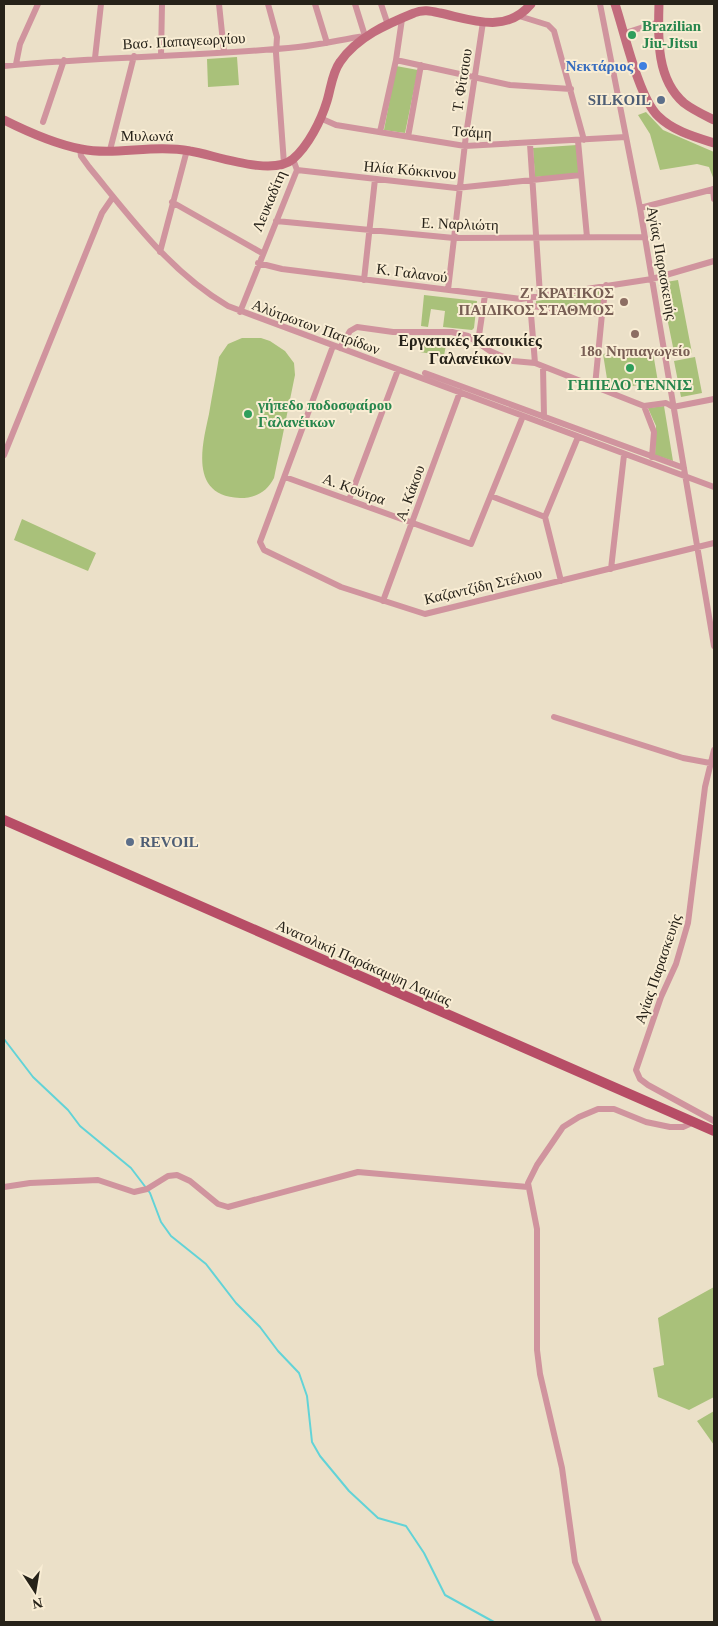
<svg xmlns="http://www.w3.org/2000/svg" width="718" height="1626" font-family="Georgia,serif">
<rect width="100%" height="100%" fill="#ebe0c8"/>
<!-- green -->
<path fill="#a9c17a" d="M237,57L239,85L208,87L207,59Z
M396,66L418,70L405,133L384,130Z
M646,112L663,130L714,152V180L709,167L697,164L660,170L650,134L638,115Z
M577,145L579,174L535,177L533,148Z
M678,280L692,353L675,357L660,283Z
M601,291L603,292L601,309L597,312L536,305V301Z
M424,295L477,301L474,328L472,330L443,327L445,311L431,309L428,327L421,326Z
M242,338H261L270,341L285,351L294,363L295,375L274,478C267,492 255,498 240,498C189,496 202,446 209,414C212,395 216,376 219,357L228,344Z
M422,338L447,339L444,356L420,352Z
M652,347L658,382L626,387L625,382L608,385L603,354Z
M695,357L702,393L681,397L674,361Z
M664,406L673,461L655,455L656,426L648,408Z
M22,519L96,553L88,571L14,540Z
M714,1287V1397L689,1410L658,1397L653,1368L664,1365L658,1318Z
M714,1411V1445L697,1421Z"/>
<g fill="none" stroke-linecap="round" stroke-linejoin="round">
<!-- stream -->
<path stroke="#62d3d7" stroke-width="2" d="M4,1039L33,1077L68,1110L80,1126L131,1168L150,1193L161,1222L171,1236L206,1264L236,1303L260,1327L278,1351L299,1373L307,1396L312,1442L320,1456L349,1491L378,1518L406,1526L424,1553L445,1595L494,1622"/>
<!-- street -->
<path stroke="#d0949e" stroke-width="6" d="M219,4L224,52
M268,4L277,37L276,53L284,164
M315,4L327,43
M381,4L388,25
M600,4L640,208L714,646
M519,16L548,25L554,31L584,140
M625,33L659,22
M161,55L162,4
M95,58L101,4
M396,60L510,85L571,89
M16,64L20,44L38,4
M4,66C101,56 200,57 298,47C321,45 343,39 365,36L355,4
M320,118L336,125L465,146L626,137
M43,122L64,60
M380,132L396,60L402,19
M408,137L421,65
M578,141L587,237
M530,144L540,295
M80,149L81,156L89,167C131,218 170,272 228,306L714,487
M110,150L134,56
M297,170L456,188L581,175
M713,189L714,199
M172,202L262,253
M640,208L714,189
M276,221L454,238L645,237
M160,252L187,150
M258,263L282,269L521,299L652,279L714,261
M364,280L375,179
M448,290L466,135L483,22
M530,302L535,363
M531,306L602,314L595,386
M240,312L297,170L293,159
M602,314L606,285
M478,342L485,295
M333,346L260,542L264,550L341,587L425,614L714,543
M340,348L350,331L357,327L393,332H452L468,336L490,351L513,361L535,363L644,406L666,403L673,407L714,399
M543,367L544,417
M425,373L684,468
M644,406L654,432L652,457
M4,455L102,213L113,197
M285,477L471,544L523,416
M491,496L545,517
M349,500L398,370
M611,569L624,455
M561,581L545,517L578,437
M383,601L460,392
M554,717L683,758L710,763
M714,750L705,787L688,923L676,964L661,997L636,1070L640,1079L648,1085L714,1121
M4,1187L30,1183L98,1180L134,1192L147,1189L168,1176L177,1175L190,1181L218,1204L228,1207L358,1172L528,1187
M599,1622L575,1562L562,1468L540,1374L537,1350V1229L528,1183L537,1165L563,1127L579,1117L598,1109H614L646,1122L670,1127H683L694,1122"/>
<!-- secondary -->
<path stroke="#c26c7d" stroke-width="9" d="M615,4C624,31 639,98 658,116C673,131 695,137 714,143
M659,4C658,37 656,79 684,103C693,110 704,115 714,120
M4,120C28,132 55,144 81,149C115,156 153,144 190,151C215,155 272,177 293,159C308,146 321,121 327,101C331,88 332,73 340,62C357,37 387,24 414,13C423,9 431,11 440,13C473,20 506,34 531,4"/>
<!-- primary -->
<path stroke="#b74d66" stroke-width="10" d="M4,820L714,1131"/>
</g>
<!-- markers -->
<g fill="#2e9e5b" stroke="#f9edd4" stroke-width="2">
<circle cx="632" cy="35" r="5"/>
<circle cx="630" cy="368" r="5"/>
<circle cx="248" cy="414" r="5"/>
</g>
<circle fill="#3f7fe0" stroke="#f9edd4" stroke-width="2" cx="643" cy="66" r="5"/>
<g fill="#5c6f8a" stroke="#f9edd4" stroke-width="2">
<circle cx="661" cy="100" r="5"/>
<circle cx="130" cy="842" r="5"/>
</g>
<g fill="#8d6e63" stroke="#f9edd4" stroke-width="2">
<circle cx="624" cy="302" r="5"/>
<circle cx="635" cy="334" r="5"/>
</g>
<g text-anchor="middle" stroke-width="4" stroke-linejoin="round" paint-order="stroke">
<!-- leisure labels -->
<g font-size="15" font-weight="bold" fill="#27864d" stroke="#f9edd4" text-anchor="start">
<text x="642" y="31">Brazilian<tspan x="642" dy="17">Jiu-Jitsu</tspan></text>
<text x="630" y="390" text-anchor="middle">ΓΗΠΕΔΟ ΤΕΝΝΙΣ</text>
<text x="258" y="410">γήπεδο ποδοσφαίρου<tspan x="258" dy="17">Γαλανέικων</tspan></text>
</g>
<!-- street labels -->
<g font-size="15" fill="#262219" stroke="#f9edd4">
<text transform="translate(184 41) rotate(-3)" y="5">Βασ. Παπαγεωργίου</text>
<text transform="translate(462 80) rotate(-81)" y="5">Τ. Φίτσιου</text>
<text transform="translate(472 132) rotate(3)" y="5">Τσάμη</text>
<text x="147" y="141">Μυλωνά</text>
<text transform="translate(410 170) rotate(5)" y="5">Ηλία Κόκκινου</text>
<text transform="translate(269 201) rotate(-67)" y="5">Λευκαδίτη</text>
<text transform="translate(460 224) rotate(2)" y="5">Ε. Ναρλιώτη</text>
<text transform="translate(662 263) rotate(80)" y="5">Αγίας Παρασκευής</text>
<text transform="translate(412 273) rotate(7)" y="5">Κ. Γαλανού</text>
<text transform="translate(316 327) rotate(20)" y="5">Αλύτρωτων Πατρίδων</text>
<text transform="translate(354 489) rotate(20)" y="5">Α. Κούτρα</text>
<text transform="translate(410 493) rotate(-70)" y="5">Α. Κάκου</text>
<text transform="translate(483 586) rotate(-13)" y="5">Καζαντζίδη Στέλιου</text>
<text transform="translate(364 963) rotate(24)" y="5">Ανατολική Παράκαμψη Λαμίας</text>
<text transform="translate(658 969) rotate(-71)" y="5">Αγίας Παρασκευής</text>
</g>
<!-- shop labels -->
<g font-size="15" font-weight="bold" fill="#366cbe" stroke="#f9edd4" text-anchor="end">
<text x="633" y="71">Νεκτάριος</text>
</g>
<!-- service labels -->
<g font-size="15" font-weight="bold" fill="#4e5e75" stroke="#f9edd4" text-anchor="end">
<text x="651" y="105">SILKOIL</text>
<text x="140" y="847" text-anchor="start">REVOIL</text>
</g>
<!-- education labels -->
<g font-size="15" font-weight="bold" fill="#785e54" stroke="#f9edd4" text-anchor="end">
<text x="614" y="298">Ζ' ΚΡΑΤΙΚΟΣ<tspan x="614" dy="17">ΠΑΙΔΙΚΟΣ ΣΤΑΘΜΟΣ</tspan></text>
<text x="635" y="356" text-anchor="middle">18ο Νηπιαγωγείο</text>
</g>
<!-- neighbourhood labels -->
<g font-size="16" font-weight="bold" fill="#262219" stroke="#f9edd4">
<text x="470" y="346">Εργατικές Κατοικίες<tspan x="470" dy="18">Γαλανέικων</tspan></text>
</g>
</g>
<!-- border -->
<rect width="718" height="1626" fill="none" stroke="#262219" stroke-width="10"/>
<!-- north arrow -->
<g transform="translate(35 1591) rotate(168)" stroke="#f9edd4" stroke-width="4" paint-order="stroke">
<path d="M0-4L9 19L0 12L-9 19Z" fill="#262219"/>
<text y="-8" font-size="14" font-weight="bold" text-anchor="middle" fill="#262219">N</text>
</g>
</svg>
